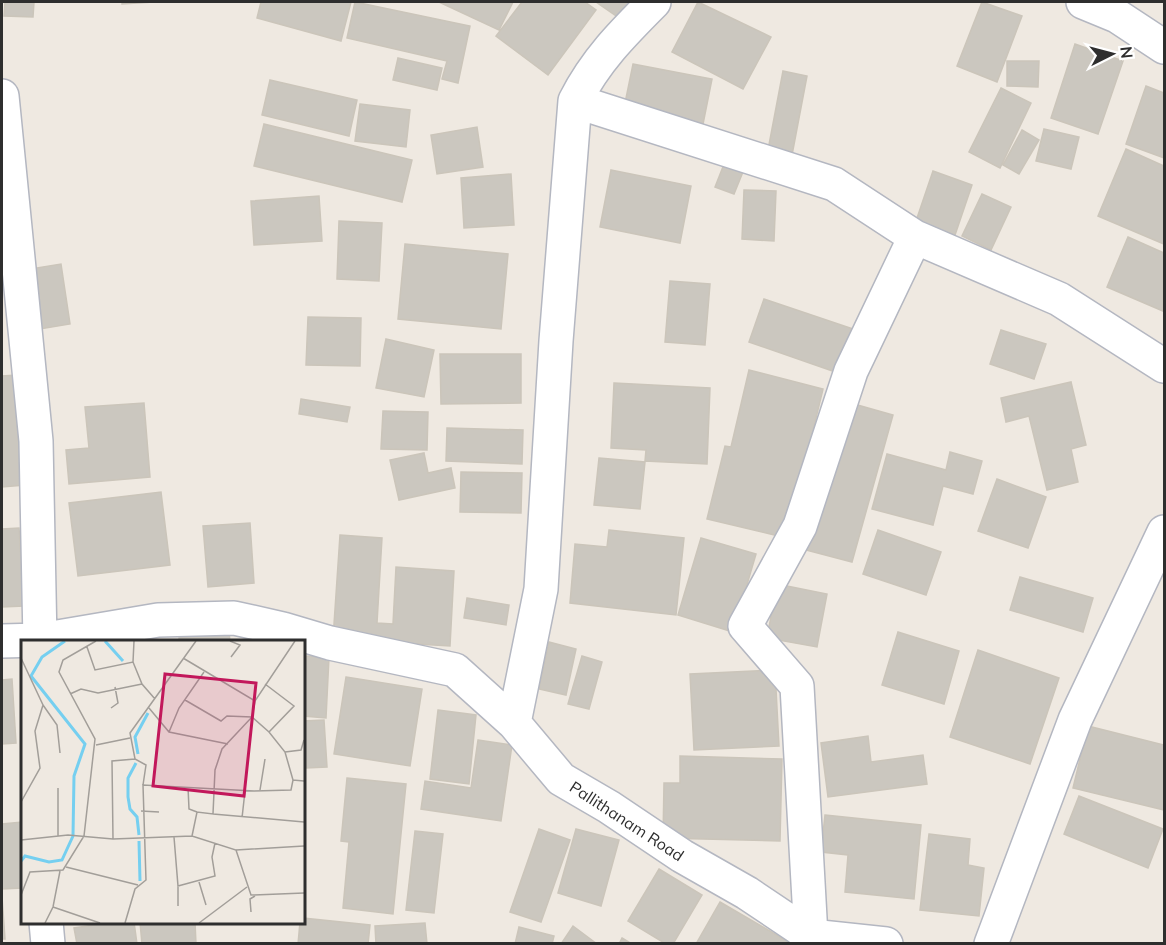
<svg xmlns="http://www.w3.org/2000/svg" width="1166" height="945" font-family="Mulish,sans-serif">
<rect width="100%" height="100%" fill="#efe9e1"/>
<!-- building -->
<path fill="#cbc7bf" stroke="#cbc5ba" stroke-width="1.5" d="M5,2H34L33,17L4,16Z
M122,2H154L122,4Z
M261,2H351L341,41L257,18Z
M355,2L470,26L458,83L442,79L447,61L347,38Z
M439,2H513L499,30Z
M522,2H585L596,10L548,75L496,36Z
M596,2H635L622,20Z
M698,2L771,37L743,89L672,52Z
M982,2L1022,16L997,82L957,66Z
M1075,44L1123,61L1098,134L1051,118Z
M398,58L442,68L437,90L393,80Z
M1007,61H1039L1038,87L1007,86Z
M633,64L712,79L703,124L624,108Z
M783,71L807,76L792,155L768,150Z
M270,80L357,100L349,136L262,115Z
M1146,86L1164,93V158L1126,144Z
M1001,88L1031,103L1000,168L969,152Z
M360,104L410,110L406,147L355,141Z
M264,124L412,160L402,202L254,166Z
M477,127L483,167L437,174L431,135Z
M1044,129L1079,137L1071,169L1036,161Z
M1022,130L1039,140L1019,174L1003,165Z
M1126,149L1164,166V244L1098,216Z
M728,154L747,162L734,194L715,187Z
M611,170L691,186L680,243L600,227Z
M933,171L972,185L955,235L916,221Z
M511,174L514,225L464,228L461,178Z
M744,190L776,191L774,241L742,239Z
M982,194L1011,207L991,250L962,236Z
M319,196L322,241L254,245L251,201Z
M339,221L382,223L379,281L337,279Z
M1128,237L1164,253L1163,311L1107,287Z
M405,244L508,254L501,329L398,319Z
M61,264L70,324L40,329L30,269Z
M670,281L710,284L705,345L665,342Z
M764,299L859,331L844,375L749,342Z
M308,317L361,318L360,366L306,365Z
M1001,330L1046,344L1034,379L990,364Z
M386,339L434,350L424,397L376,388Z
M440,354H521V403L441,404Z
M749,370L823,389L787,538L707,519L725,446L731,447Z
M17,375L25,485L2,487V376Z
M1071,382L1086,445L1071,449L1078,482L1047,490L1029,416L1006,422L1001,398Z
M614,383L710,388L707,464L645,461L646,450L611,448Z
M301,399L350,407L347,422L299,414Z
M847,402L893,415L852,562L806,550Z
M144,403L150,477L69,484L66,450L89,448L85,407Z
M383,411L428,412L427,450L381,449Z
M447,428L523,430L522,464L446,461Z
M950,452L982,461L973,494L943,486L933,525L872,509L887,454L946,470Z
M424,453L428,473L451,468L455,488L399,500L390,460Z
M599,458L645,462L640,509L594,505Z
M461,472L522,473L521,513L460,512Z
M997,479L1046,497L1028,548L978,531Z
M161,492L170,565L78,576L69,503Z
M250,523L254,583L208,587L203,526Z
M19,528L24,606L2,607V529Z
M609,530L684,538L676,615L570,603L575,544L607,547Z
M878,530L941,552L926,595L863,574Z
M340,535L382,538L377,623L393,624L396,567L454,571L450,646L333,639Z
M701,538L756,554L733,632L678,615Z
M1020,577L1093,598L1083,632L1010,610Z
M777,584L827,594L817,647L767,638Z
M467,598L509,605L506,625L464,618Z
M229,631L230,642H179V638Z
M898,632L959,651L944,704L882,685Z
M549,642L576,649L566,695L539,689Z
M978,650L1059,678L1030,764L950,737Z
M304,656L329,657L326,718L303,716Z
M582,656L602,662L589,709L568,704Z
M775,670L779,746L694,750L690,674Z
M346,677L422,689L410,766L334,754Z
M12,679L16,743L2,744V680Z
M438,710L476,715L469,784L430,779Z
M324,720L327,767L306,768L303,721Z
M1088,726L1164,745V810L1073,788Z
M868,736L871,762L923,755L927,784L828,797L821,743Z
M478,740L512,745L501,821L421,809L425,781L471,788Z
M680,756L782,759L780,841L663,838L664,783H680Z
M347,778L406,784L393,914L343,908L349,842L341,841Z
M1079,796L1163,829L1148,868L1064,834Z
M825,815L921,825L914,899L845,892L848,855L821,852Z
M22,822V888L2,889V824Z
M539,829L570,840L541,922L510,912Z
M576,829L619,840L601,906L558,893Z
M415,831L443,834L434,913L406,910Z
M929,834L970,839L968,865L984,868L979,916L920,910Z
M659,869L702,895L673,944H666L628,921Z
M2,897L5,939H2Z
M720,902L787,941L786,944H696Z
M303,918L370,925L368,944H298L300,922H303Z
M115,922H134L137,944H77L74,928Z
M140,922H195L196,944H142Z
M425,923L427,944H376L375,926Z
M573,926L597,944H561Z
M519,927L554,936L552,944H515Z
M622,938L632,944H619Z"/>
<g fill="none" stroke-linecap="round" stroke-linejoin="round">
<defs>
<path id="minor" d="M1083,2L1117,16L1164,47
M2,96L36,441L40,642
M575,101L834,184L915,237L1059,299L1164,366
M2,641L40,640L158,620L234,618L283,629L330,643L455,670L514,723L561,779L609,807L682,856L747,893L811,936L886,944
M514,723L541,589L556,341L575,101C595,61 623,33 654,2
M46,922L48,944
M806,944L811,936L797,686L745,626L800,526L851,371L915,237
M991,944L1075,720L1164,532"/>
</defs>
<!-- minor casing -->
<use href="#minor" stroke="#b4b7c1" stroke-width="36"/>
<!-- minor -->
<use href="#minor" stroke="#fff" stroke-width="33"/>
</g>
<g text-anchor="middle" stroke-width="4.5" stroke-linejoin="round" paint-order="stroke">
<!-- street labels -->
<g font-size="16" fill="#2e2e2e" stroke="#fff">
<text transform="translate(627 821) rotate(33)" y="6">Pallithanam Road</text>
</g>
</g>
<!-- overview -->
<g transform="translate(21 640)">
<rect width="284" height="284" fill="#efe9e1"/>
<path fill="none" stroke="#75cff0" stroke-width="3" d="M84,1L102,21M117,114L114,97L127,73M115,123L107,138V157L109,169L116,177L118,195M118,201L119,241M0,221L4,216L28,222L41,220L52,196L53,136L64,104L10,36L21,17L44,1"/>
<path fill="none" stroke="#a29e99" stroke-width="1.5" d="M209,1L219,5L210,17M66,7L74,30L112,22L121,44L134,59M0,18L22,65L14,91L19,128L0,162M162,18L234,61L274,1M112,22L113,1M244,44L273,66L248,92M49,54L60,49L77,53L121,44M164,60L200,81L206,76L231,77L248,92L264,112L272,140M22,65L36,85L39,113M90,68L97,63L94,47M128,68L148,92L207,104M148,92L158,68L183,32M75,105L109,98M264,112L280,110L283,100M122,145L125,125L114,119L109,93L175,1M167,147L168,169L176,172M239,150L244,119M120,171L138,172M192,174L283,182M221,178L224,151M37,196V148M171,196L176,172L192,174L194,130L201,109L231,77L234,61M153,197L157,246L194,236L191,217L194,203M92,199L91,121L114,119M0,200L47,195L92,199L171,196L215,210L230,255L283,253M215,210L283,206M45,227L117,245M178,242L185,265M157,246V266M0,255L9,232L42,230L63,196L74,99L38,32L42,20L75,1M32,267L79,283M230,272L229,259L234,256M24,283L32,267L39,231M104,283L114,249L125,240L122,145L233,151L270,150L272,140L283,141M178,283L226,247"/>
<path fill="#c2185b" fill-opacity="0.15" stroke="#c2185b" stroke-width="3" d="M144,34L235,43L223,156L132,146Z"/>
<rect width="284" height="284" fill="none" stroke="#2e2e2e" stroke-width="3"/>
</g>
<!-- border -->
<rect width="1166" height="945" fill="none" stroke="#2e2e2e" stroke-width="6"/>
<!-- north arrow -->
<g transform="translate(1112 54) rotate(84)" stroke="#ffffff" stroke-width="4.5" paint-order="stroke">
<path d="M0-4.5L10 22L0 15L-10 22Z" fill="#2e2e2e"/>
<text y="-9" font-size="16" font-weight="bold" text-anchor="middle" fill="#2e2e2e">N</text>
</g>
</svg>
